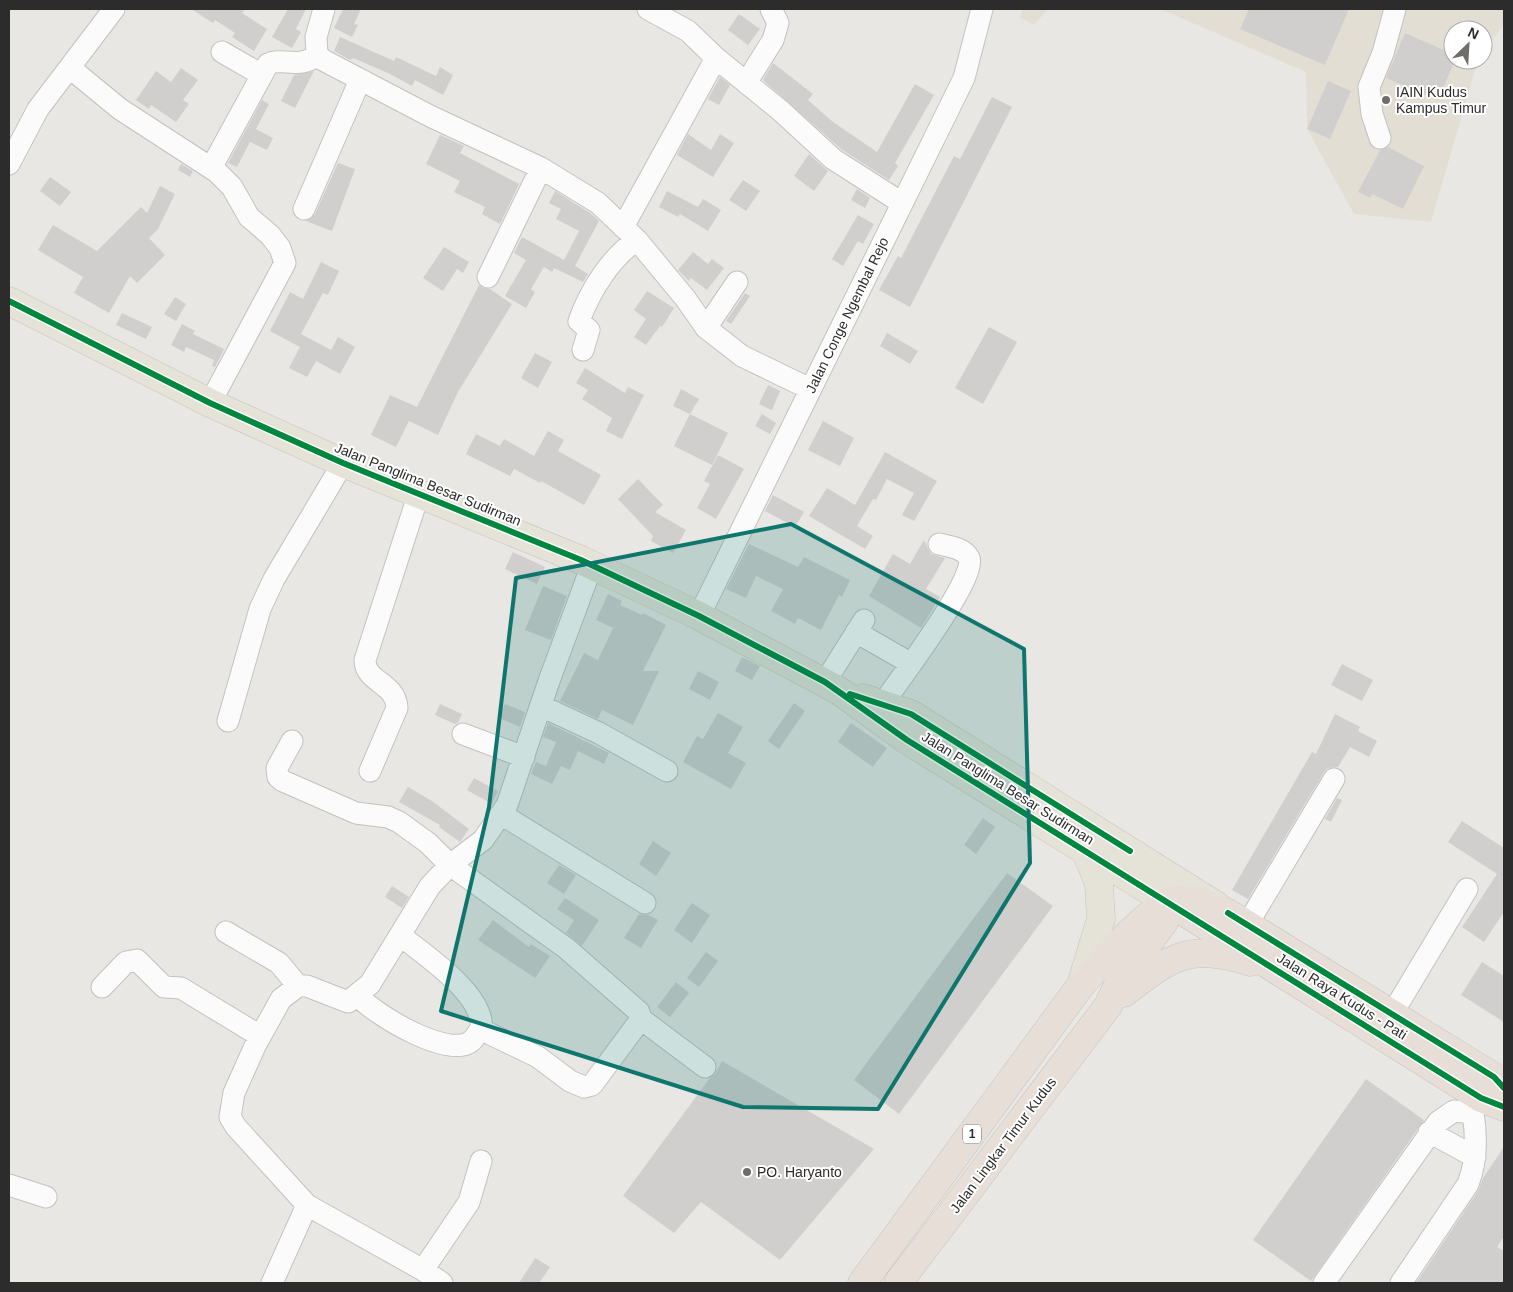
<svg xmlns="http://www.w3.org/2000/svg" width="1513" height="1292" font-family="Helvetica,sans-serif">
<rect width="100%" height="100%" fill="#e9e7e4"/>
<!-- education -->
<path fill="#e3ded3" d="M1022,9H1048L1034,25L1020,18Z
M1160,9H1504V25L1483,51V30H1453V60H1478L1431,222L1354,214L1307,129L1306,72Z"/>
<!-- building -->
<path fill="#d1cfcd" d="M191,9H245L242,13L267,29L254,51L232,37L235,33L215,20L213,23Z
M288,9H306L296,29L301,32L292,48L272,37Z
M343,9H361L354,24L358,25L352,37L334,28Z
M1249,9H1349L1325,65L1240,29Z
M739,14L760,29L748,45L728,30Z
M1405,33L1453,54V65L1438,100L1386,78Z
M340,37L394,61L396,57L436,76L440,67L453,75L443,95L415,80L412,86L388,73L353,58L350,60L334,51Z
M773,63L813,94L808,100L833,122L877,152L915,84L934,95L895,163L898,166L889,180L841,149L763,80Z
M181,68L198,80L183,100L189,104L176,122L151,105L149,109L136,100L156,71L171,82Z
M314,71L295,108L281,101L294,75Z
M720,77L730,85L719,105L708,99Z
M1328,81L1351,91L1330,139L1307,129Z
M992,97L1012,107L910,307L879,290L898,256L901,258L954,156L960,159Z
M262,100L269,104L256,129L273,138L267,150L250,142L237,167L228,163Z
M688,134L711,150L720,134L734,143L713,177L677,155Z
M440,135L464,146L460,153L519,184L500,224L482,214L485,207L454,192L460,181L426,164Z
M1388,147L1424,166L1403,209L1372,194L1370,198L1358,192L1380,150Z
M809,154L828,171L814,191L794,176Z
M338,163L355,169L332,231L306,221L315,214Z
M181,164L193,171L190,177L178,170Z
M50,177L71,192L60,206L40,191Z
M743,180L760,191L746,211L729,200Z
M160,186L175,194L158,229L149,238L165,255L137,283L130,276L109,313L74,293L83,277L38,250L53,225L97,251L141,207L147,213Z
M857,189L870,198L865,208L851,200Z
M555,191L590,213L599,221L575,266L588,274L583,282L554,268L552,272L544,267L531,289L535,292L526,308L505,296L526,260L514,253L522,237L564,260L579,231L556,219L561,209L549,203Z
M667,191L698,207L703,199L721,210L708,231L680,214L678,217L659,207Z
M858,215L874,224L863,244L858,241L843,266L832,259Z
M444,247L469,262L463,273L457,269L443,291L423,278Z
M693,252L708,264L712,259L724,268L707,290L691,278L689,281L678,270Z
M321,262L339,271L328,295L323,293L301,334L331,350L338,337L355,347L340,374L316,361L307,377L289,368L300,347L270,331L290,292L303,299Z
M479,285L483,288L490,289L512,304L458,392L438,435L409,421L396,447L371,435L390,395L417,407Z
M647,291L674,308L662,327L660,326L646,345L634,337L646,319L634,310Z
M745,293L750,296L731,324L726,321Z
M175,297L186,304L176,321L164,314Z
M122,313L152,327L146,339L116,325Z
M182,324L195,331L193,334L224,349L215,367L212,366L214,360L186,347L184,352L171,345Z
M989,327L1017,342L983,404L955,388Z
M887,333L918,351L910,364L880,346Z
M535,353L552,362L538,388L521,378Z
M585,368L625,393L628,387L644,395L622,439L606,431L612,418L582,399L588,390L576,383Z
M768,385L780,391L772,410L759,404Z
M681,389L699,399L690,414L673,406Z
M690,414L728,433L712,465L674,446Z
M762,414L776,423L770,434L755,426Z
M823,421L854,438L840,466L808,450Z
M548,431L564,440L558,451L601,475L584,505L541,481L540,483L514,469L510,476L466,454L476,434L500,446L504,439L534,456Z
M885,452L937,481L914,521L902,515L914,493L887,479L876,500L873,499L857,526L873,536L865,549L809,516L827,488L855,505Z
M718,455L744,469L716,519L697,508L710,484L704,481Z
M638,479L663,505L655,512L686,530L673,553L651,541L653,536L618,499Z
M773,495L804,512L795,527L765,511Z
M924,540L931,554L945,558L926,589L940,597L921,628L869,596L893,554L910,564Z
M749,544L798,567L804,557L850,580L842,597L839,595L821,630L798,618L795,624L771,611L783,589L756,576L746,598L726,589Z
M513,552L545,567L537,584L505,569Z
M543,586L567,596L551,640L525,630Z
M608,594L622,601L620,605L642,615L643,613L666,625L643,671H659L633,725L602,710L598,719L560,701L584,653L598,660L613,628L596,620Z
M742,657L760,666L752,680L735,671Z
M1342,664L1373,680L1362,701L1331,685Z
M698,671L719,682L710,700L689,689Z
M794,703L805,711L779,749L768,741Z
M440,704L462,714L458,723L455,724L435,715Z
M505,704L525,712L520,727L499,718Z
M718,713L743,727L728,753L746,763L731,789L683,762L697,736L703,739Z
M1335,714L1360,727L1358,731L1377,741L1369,757L1350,747L1338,767L1328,768L1324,772L1248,899L1232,890L1312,752L1316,754Z
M548,723L609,753L604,764L578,751L570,770L561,766L552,784L531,774L536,762L546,766L556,742L543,737Z
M851,723L887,748L873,767L838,742Z
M474,778L498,791L492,804L467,790Z
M408,787L432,801L469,829L460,842L439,827L440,825L399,802Z
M1337,798L1342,800L1331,822L1325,819Z
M983,818L995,827L976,854L964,845Z
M1462,821L1504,848V912L1484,942L1462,927L1497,874L1448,842Z
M653,841L671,853L656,876L639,864Z
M559,865L576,875L564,894L547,883Z
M1007,873L1053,906L899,1114L854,1080Z
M392,886L409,897L402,908L385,897Z
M565,898L599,920L582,946L566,933L574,920L557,909Z
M692,903L710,915L692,943L674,930Z
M639,914L649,915L658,920L641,948L624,938Z
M493,920L529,947L531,944L550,956L535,978L478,940Z
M706,952L718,961L699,987L687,978Z
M1482,962L1504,976V1022L1461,995Z
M676,982L689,993L670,1017L657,1007Z
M722,1061L874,1149L780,1260L701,1202L674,1233L623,1196L709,1079L715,1074Z
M1366,1079L1424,1120L1311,1281L1253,1240Z
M1504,1147V1236L1497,1247L1504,1251V1283H1416L1478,1191L1483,1178Z
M535,1258L550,1267L539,1283H519Z"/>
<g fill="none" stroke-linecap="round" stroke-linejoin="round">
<defs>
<path id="minor" d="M324,9L316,37L317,54L323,60L430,116L541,168L598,203L637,240L685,298L706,328L742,356L810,389
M648,9L688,31L716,58L781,111L833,159L902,203
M222,52L262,75
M70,68L120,109L217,172L232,187L249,217L270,235L280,248L285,263L210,403
M746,83L773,40L778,23L771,9
M1380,138L1372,114L1369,87L1383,53L1395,9
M9,164L38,109L114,9
M211,168L268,64C281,57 303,70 317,54
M304,209L360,80
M623,227L716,58
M488,277L541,168
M706,328L737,282
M583,350L589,330L579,321C590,291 610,258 637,240
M699,616L964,78L982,9
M856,632L910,663
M825,682L864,620
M882,705C896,684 978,577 969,558C964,548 948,546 939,544
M541,706L599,733L667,771
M228,721L260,609L274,579L343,463
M463,734L524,757
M292,741L277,768L278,777L283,781L356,813L388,817L399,822L428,843L450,865L566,948L639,1012L641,1019L592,1085L584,1087L570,1081L538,1057L480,1029
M370,771L397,708C396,682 365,683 365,660L419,493
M501,814L645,903
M1247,925L1334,779
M226,932L279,963L298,986
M102,987L126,962L137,960L164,987L181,988L260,1036
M358,996C375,1015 457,1065 475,1037C479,1032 482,1026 481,1020C474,987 424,955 400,935
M1392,1014L1467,889
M641,1019L705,1067
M1429,1132L1475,1157
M9,1185L46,1197
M423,1270L469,1202L481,1161
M272,1283L307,1205
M442,1283L423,1270L307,1205L236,1127L230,1117L234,1093L255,1046L281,999L298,986H307L348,1002L370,984L430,886L450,865L483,840L507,805L549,681L592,565
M1324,1283L1438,1122L1454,1111L1473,1113L1488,1085
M1401,1283L1468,1184C1477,1161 1477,1138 1473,1113"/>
<path id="major" d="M9,301L210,403L343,463L581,560L699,616L838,690L907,740L1168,902
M863,698L911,714L1217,906
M1081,985L1101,919L1099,884L1086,851"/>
<path id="highway" d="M1173,905L1481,1098L1504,1107
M1124,993C1172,956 1188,943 1251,962
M862,1283L1081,985L1130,932L1157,908L1168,902L1179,900L1195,901L1228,913L1494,1077L1504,1088
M898,1283L1108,1006L1119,983L1164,922L1168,902"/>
</defs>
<!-- minor casing -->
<use href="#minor" stroke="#c2c2c2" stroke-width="23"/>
<!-- major casing -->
<use href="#major" stroke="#c5c4c3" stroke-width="29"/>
<!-- highway casing -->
<use href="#highway" stroke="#c5c4c3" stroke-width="29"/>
<!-- minor -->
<use href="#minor" stroke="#fcfbfb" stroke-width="21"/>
<!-- major -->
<use href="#major" stroke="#e5e2d7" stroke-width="28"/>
<!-- highway -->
<use href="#highway" stroke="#e7ded7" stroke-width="28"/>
<defs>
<path id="cycleway" d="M9,301L210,403L343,463L581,560L699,616L825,682L907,740L1481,1098L1504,1107
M850,694L911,714L1130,851
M1228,913L1494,1077L1504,1088"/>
</defs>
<!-- cycleway casing -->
<use href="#cycleway" stroke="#fff" stroke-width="9"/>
<!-- cycleway -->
<use href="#cycleway" stroke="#00873e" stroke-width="6"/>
</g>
<!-- marked area -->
<path fill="#0f766e" fill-opacity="0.2" stroke="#0f766e" stroke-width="4" stroke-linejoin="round" d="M791,524L1024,649L1030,863L878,1109L743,1107L441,1011L489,807L516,578Z"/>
<!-- markers -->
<g fill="#6e6d6c" stroke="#fff" stroke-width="2">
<circle cx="1386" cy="100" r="5"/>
<circle cx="747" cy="1172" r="5"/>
</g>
<g text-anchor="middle" stroke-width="4" stroke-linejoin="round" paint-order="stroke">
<!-- shield labels -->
<rect fill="#fff" stroke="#6b6b6b" stroke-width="1" x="963" y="1124.5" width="18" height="19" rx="4"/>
<g font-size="12" font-weight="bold" fill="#2c2c2c">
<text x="972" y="1138">1</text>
</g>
<!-- poi labels -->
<g font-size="14" fill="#2c2c2c" stroke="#fff" text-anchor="start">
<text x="1396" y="97">IAIN Kudus<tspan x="1396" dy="16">Kampus Timur</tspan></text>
<text x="757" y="1177">PO. Haryanto</text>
</g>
<!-- street labels -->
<g font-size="14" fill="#2c2c2c" stroke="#fff">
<text transform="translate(847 315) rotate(-64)" y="5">Jalan Conge Ngembal Rejo</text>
<text transform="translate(428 484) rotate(22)" y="5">Jalan Panglima Besar Sudirman</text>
<text transform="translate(1008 788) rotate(32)" y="5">Jalan Panglima Besar Sudirman</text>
<text transform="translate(1342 996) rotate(32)" y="5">Jalan Raya Kudus - Pati</text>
<text transform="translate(1003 1145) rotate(-53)" y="5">Jalan Lingkar Timur Kudus</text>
</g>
</g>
<!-- border -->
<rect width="1513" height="1292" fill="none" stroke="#2c2c2c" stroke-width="20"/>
<!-- north arrow -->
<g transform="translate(1468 45) rotate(25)"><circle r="24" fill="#ffffff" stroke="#ababab"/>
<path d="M0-4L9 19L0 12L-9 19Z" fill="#6e6d6c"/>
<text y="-8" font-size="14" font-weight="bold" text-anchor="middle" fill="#2c2c2c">N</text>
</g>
</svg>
